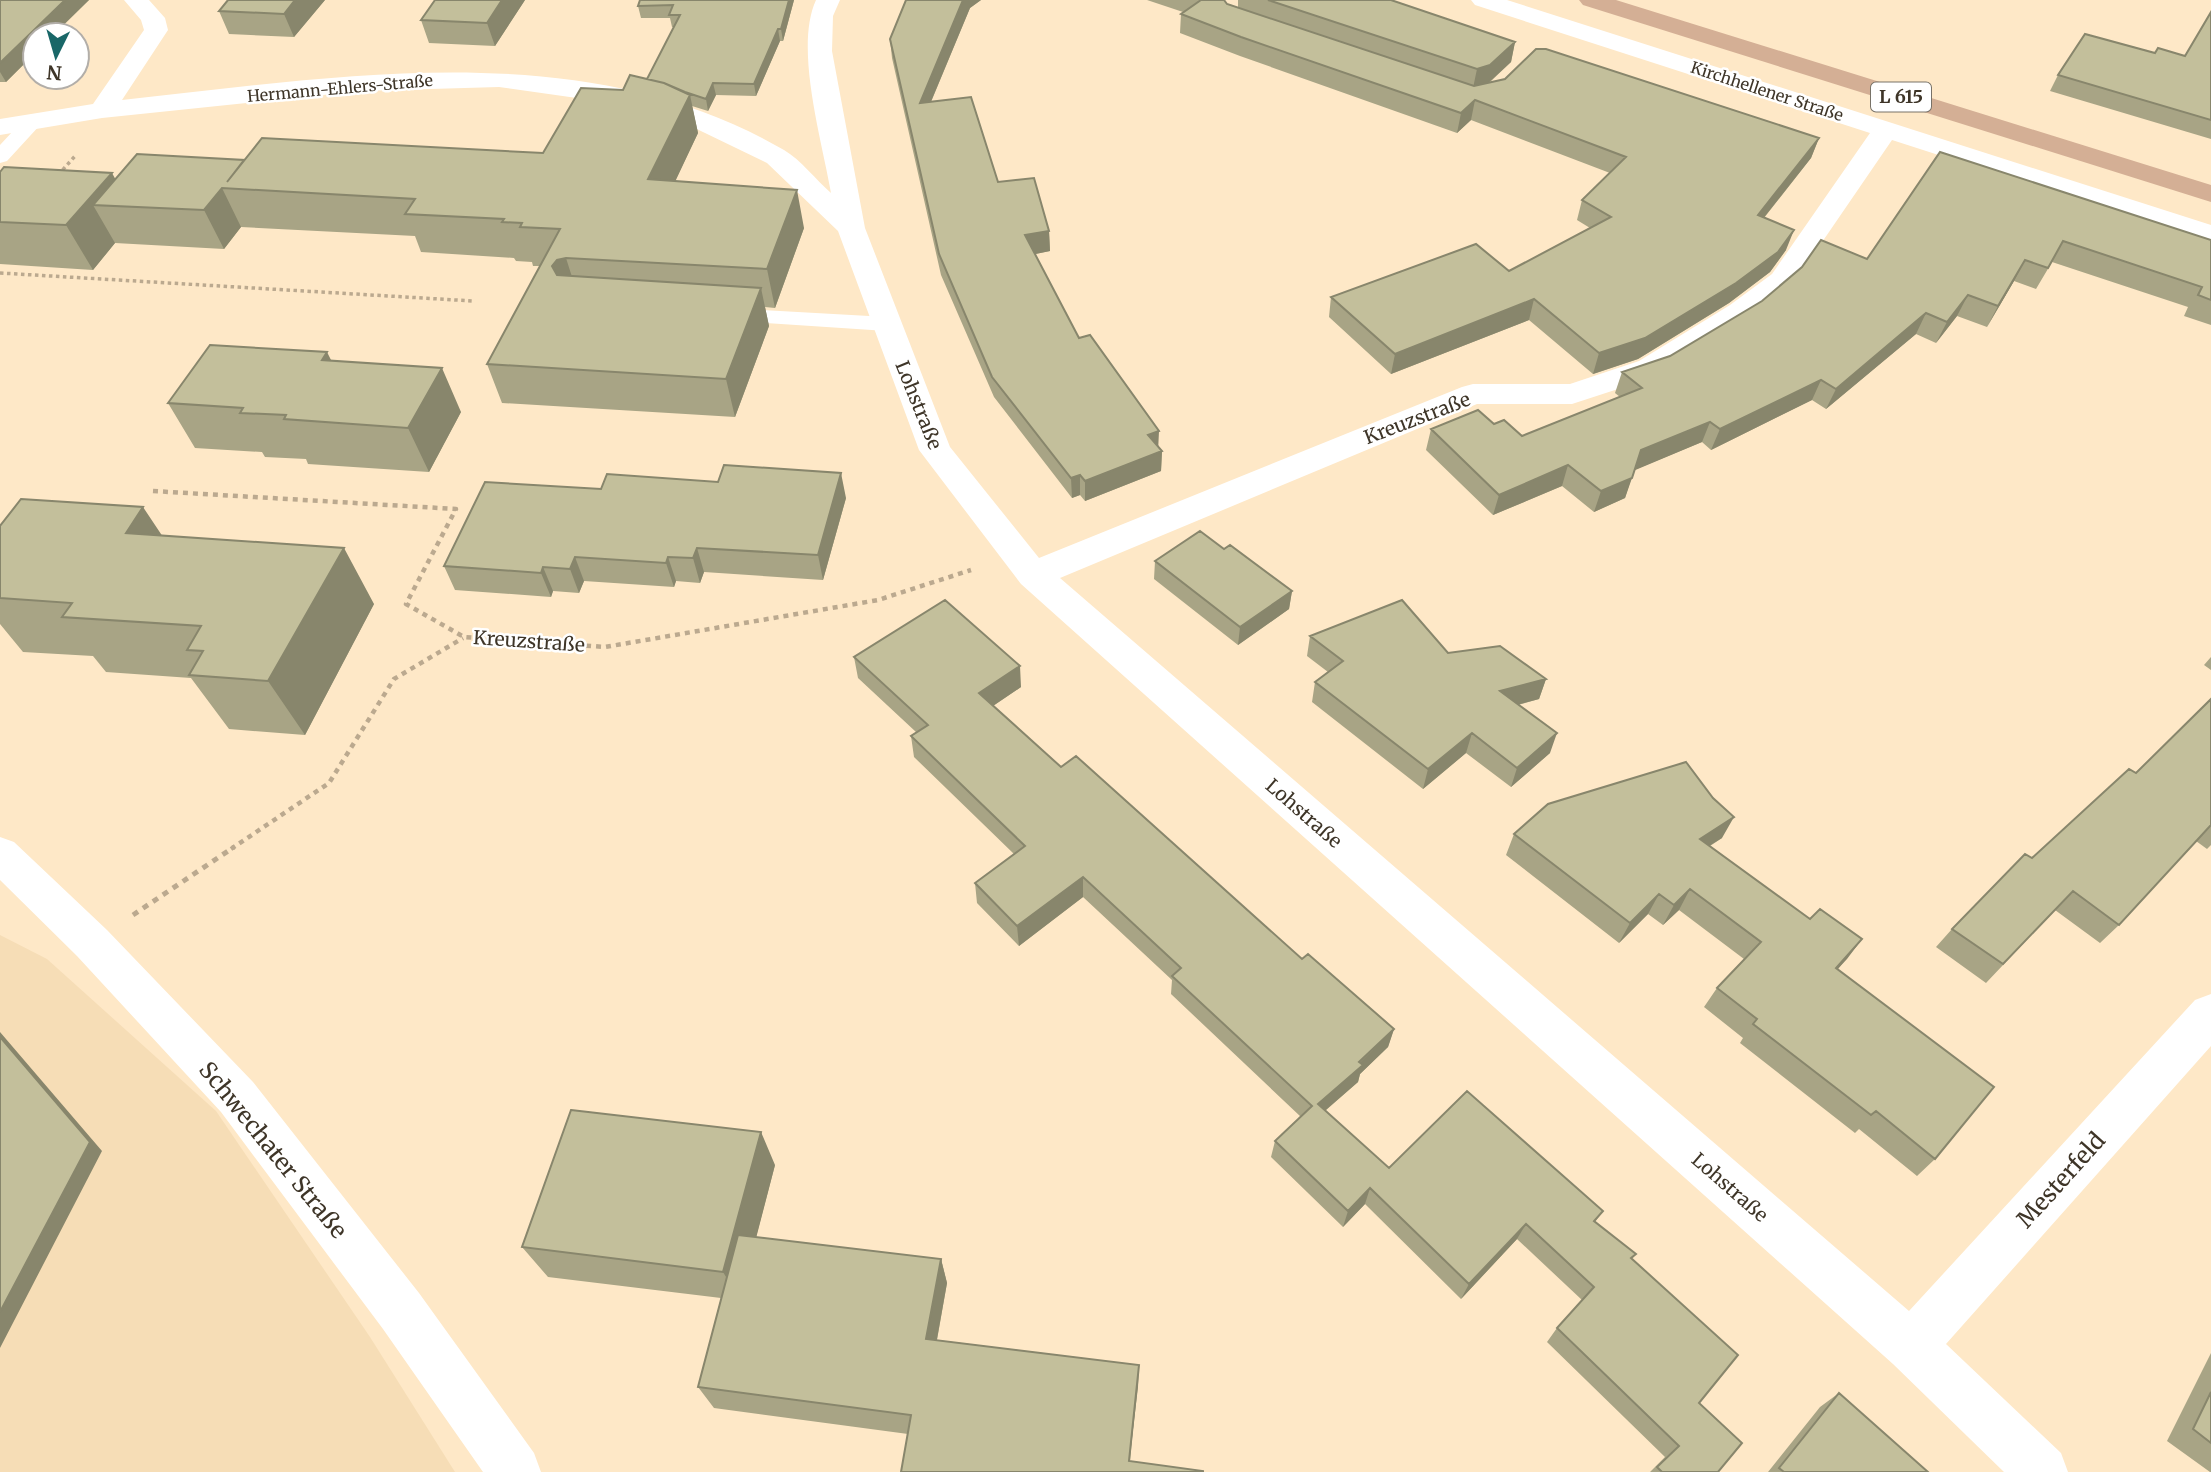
<svg xmlns="http://www.w3.org/2000/svg" width="2211" height="1472" font-family="Merriweather,serif">
<rect width="100%" height="100%" fill="#fee8c7"/>
<!-- built -->
<path fill="#f6ddb6" d="M0,935L47,959L216,1111L370,1337L455,1472H0Z"/>
<g fill="none" stroke-linecap="round" stroke-linejoin="round">
<!-- path-far2 -->
<path stroke="#bba98f" stroke-width="3.5" stroke-dasharray="3.5 3.5" stroke-linecap="butt" d="M58,175L76,155
M0,273L473,301"/>
<!-- path-far1 -->
<path stroke="#bba98f" stroke-width="4.5" stroke-dasharray="5 5" stroke-linecap="butt" d="M153,491L456,509L406,604L464,637L605,647L878,600L971,570
M231,849L329,783L394,679L463,638"/>
<!-- path -->
<path stroke="#bba98f" stroke-width="5" stroke-dasharray="6 6" stroke-linecap="butt" d="M133,915L234,847"/>
<!-- lane -->
<path fill="#fff" fill-rule="evenodd" d="M34,114L41,116L44,120L41,124L7,161L0,163V145L27,116Z
M729,308L887,317L898,324L887,331L721,320L718,315L721,310Z"/>
<!-- street -->
<path fill="#fff" fill-rule="evenodd" d="M124,0H149L165,18L168,30L122,100C341,77 583,33 784,150C801,160 816,180 831,193C822,140 794,48 816,0H840L833,16L832,51L865,228L950,447L1039,558L1462,387L1473,384H1570L1639,361L1730,305L1772,274L1870,133L1475,5L1471,0H1507L2211,225V243L1892,140L1792,286L1752,319L1661,375L1572,404H1477L1060,578L1909,1311L2195,1000L2211,994V1046L1946,1344L2061,1453L2068,1472H2004L1893,1364L1021,584L919,450L838,231L767,163L674,118L605,102L499,87L361,91L102,118L0,135V119L93,104L144,30L141,20Z
M0,837L14,842L107,930L253,1082L419,1293L534,1453L541,1472H483L383,1329L221,1112L77,956L0,880Z"/>
<!-- primary -->
<path fill="#d4af95" fill-rule="evenodd" d="M1579,0H1616L2211,185V202L1583,5Z"/>
</g>
<!-- wall -->
<path fill="#a8a485" d="M0,0H89L6,82H0Z
M325,0L294,37L229,34L219,11Z
M525,0L495,46L429,43L421,20Z
M794,0L783,41H780L756,96L716,95L708,111L692,106L698,133L675,181L804,228L775,308L765,307L769,326L735,417L502,403L487,364L540,266H533L532,262L516,261L514,258L421,252L415,236L241,227L224,249L115,243L93,270L0,264V172L115,179L244,160L543,153L623,90L647,79L674,27H672L670,18H641L638,6Z
M906,0H981L970,8L931,102L998,182L1049,231L1050,251L1035,254L1079,338L1162,451L1161,471L1085,501L1080,495L1072,498L994,397L941,275L892,58L890,39Z
M1147,0H1224L1227,4L1238,8V0H1391L1515,42L1511,62L1489,83L1819,138L1811,158L1764,218L1786,250L1770,272L1729,303L1638,359L1593,374L1529,320L1391,374L1329,317L1331,297L1509,271L1590,228L1577,220L1582,200L1610,173L1471,120L1457,133L1240,56L1180,33L1181,14L1183,12Z
M2211,12V139L2050,91L2058,75L2155,53L2185,56Z
M1940,152L2211,240V325L2184,316L2188,307L2052,262L2036,289L2014,281L1987,327L1957,316L1936,343L1916,334L1826,409L1812,400L1711,450L1702,442L1634,470L1625,498L1594,512L1562,486L1493,515L1426,450L1431,429L1494,424L1522,436L1620,397L1615,393L1622,372L1670,356L1867,259Z
M331,360L461,412L429,472L308,464L306,459L265,457L262,452L195,448L168,403Z
M846,498L823,580L704,572L700,583L676,581L674,587L584,581L579,593L553,591L551,597L455,590L444,566Z
M0,526L162,536L374,604L305,735L229,729L191,678L106,672L93,656L23,652L0,624Z
M1224,549L1292,591L1289,609L1238,645L1154,579L1155,561Z
M1310,636L1448,653L1546,679L1539,699L1518,705L1550,753L1511,787L1466,753L1423,789L1312,702L1315,682L1328,672L1307,656Z
M854,657L1021,687L993,706L1061,767L1302,959L1394,1029L1388,1047L1360,1074L1358,1082L1325,1111L1389,1168L1603,1211L1595,1222L1636,1254L1632,1259L1699,1403L1718,1472H1650L1665,1457L1547,1342L1557,1328L1582,1300L1517,1239L1461,1299L1365,1204L1343,1227L1271,1157L1275,1141L1301,1117L1171,994L1172,980L1083,897L1019,946L977,903L975,883L1014,854L914,757L911,736L916,732L858,678Z
M2211,657V670L2204,665Z
M2211,699V845L2207,849L2196,841L2119,925L2100,943L2055,910L1986,983L1936,947L1952,929L2032,858L2136,773Z
M1514,834L1722,838L1710,846L1810,919L1862,939L1838,969L1935,1159L1917,1176L1859,1129L1855,1133L1740,1043L1743,1038L1704,1007L1717,988L1744,959L1679,910L1663,925L1648,914L1619,943L1506,855Z
M775,1165L756,1237L941,1259L947,1283L937,1340L1139,1365L1130,1461L908,1434L714,1408L698,1387L721,1298L548,1277L522,1247Z
M2211,1353V1472H2210L2167,1441Z
M1839,1393L1928,1472H1768L1820,1407Z"/>
<!-- shaded-wall -->
<path fill="#88866c" d="M65,0H89L53,35H35V53L6,82L0,72V63Z
M295,0H325L294,37L284,14Z
M502,0H525L495,46L487,23Z
M789,0H794L783,41L781,29Z
M963,0H981L970,8L922,123L920,103Z
M778,29L780,41L756,96L754,84Z
M1515,42L1511,62L1486,85L1473,88L1477,69Z
M713,83L716,95L708,111L706,99Z
M690,95L698,133L658,218L648,179Z
M1475,100L1471,120L1457,133L1461,113Z
M1819,138L1811,158L1750,235L1758,215Z
M112,173L131,207L93,205L115,243L93,270L66,225Z
M222,188L241,227L224,249L204,210Z
M797,190L804,228L775,308L767,269Z
M1794,230L1786,250L1770,272L1729,303L1638,359L1593,374L1599,353Z
M1049,231L1050,251L1026,256L1025,235Z
M566,258L578,296L565,305L552,266L557,260Z
M2025,260L2014,281L1987,327L1998,306Z
M761,288L769,326L735,417L726,379Z
M1968,295L1957,316L1936,343L1947,322Z
M1534,299L1529,320L1391,374L1395,354Z
M1926,313L1916,334L1826,409L1836,389Z
M327,352L349,396L322,360Z
M442,368L461,412L429,472L408,428Z
M1821,380L1812,400L1711,450L1720,429Z
M1710,422L1702,442L1633,471L1641,450Z
M1159,431L1158,452L1148,435Z
M1162,451L1161,471L1085,501V481Z
M1568,465L1562,486L1493,515L1499,495Z
M841,473L846,498L823,580L818,555Z
M1080,475V495L1072,498L1071,478Z
M1632,478L1625,498L1594,512L1601,491Z
M143,507L181,564L126,533Z
M344,548L374,604L305,735L268,681Z
M697,548L704,572L700,583L693,558Z
M575,557L584,581L579,593L570,569Z
M668,557L676,581L674,587L666,563Z
M543,567L553,591L551,597L541,573Z
M1292,591L1289,609L1238,645L1240,627Z
M1020,666L1021,687L981,714L979,693Z
M1546,679L1539,699L1493,711L1500,691Z
M1472,733L1466,753L1423,789L1428,769Z
M1557,733L1550,753L1511,787L1517,768Z
M1734,817L1722,838L1688,859L1700,839Z
M1083,877V897L1019,946L1017,926Z
M1690,889L1679,910L1663,925L1674,905Z
M1659,894L1648,914L1619,943L1630,923Z
M1862,939L1847,959L1821,987L1836,968Z
M1394,1029L1388,1047L1360,1074L1358,1082L1313,1121L1318,1104Z
M0,1032L102,1151L0,1348Z
M761,1132L775,1165L740,1300L723,1272Z
M1370,1188L1365,1204L1343,1227L1348,1211Z
M1526,1224L1517,1239L1461,1299L1469,1284Z
M941,1259L947,1283L933,1361L926,1339Z
M1139,1365L1138,1387L1128,1472Z"/>
<!-- building -->
<path fill="#c3bf9b" stroke="#88866c" stroke-width="2" d="M0,0H65L0,63Z
M228,0H295L284,14L219,11Z
M435,0H502L487,23L421,20Z
M640,0H789L781,29H778L754,84L713,83L706,99L685,92L664,83L647,79L680,15H669L673,5L638,6Z
M906,0H963L920,103L971,97L998,182L1034,178L1049,231L1025,235L1079,338L1090,335L1159,431L1148,435L1162,451L1085,481L1080,475L1071,478L992,377L939,254L890,39Z
M1201,0H1224L1227,4L1474,86L1505,79L1536,49H1546L1819,138L1758,215L1794,230L1778,252L1736,283L1645,338L1599,353L1534,299L1395,354L1331,297L1476,244L1509,271L1611,217L1582,200L1626,157L1475,100L1461,113L1241,37L1181,14Z
M1268,0H1391L1515,42L1490,65L1477,69Z
M2211,12V120L2058,75L2085,34L2155,53L2158,48L2185,56Z
M630,75L664,83L690,95L648,179L797,190L767,269L566,258L557,260L552,266L557,275L761,288L726,379L487,364L560,229L520,227L522,223L502,222L504,219L405,214L415,199L222,188L204,210L93,205L137,154L244,160L227,182L262,138L543,153L581,88L623,90Z
M1940,152L2211,240V300L2198,295L2202,287L2063,241L2048,268L2025,260L1998,306L1968,295L1947,322L1926,313L1836,389L1821,380L1720,429L1710,422L1641,450L1632,478L1601,491L1568,465L1499,495L1431,429L1478,410L1494,424L1504,420L1522,436L1642,388L1622,372L1670,356L1762,301L1802,267L1821,240L1867,259Z
M4,167L112,173L66,225L0,222V172Z
M210,345L327,352L322,360L442,368L408,428L284,419L286,415L240,413L243,408L168,403Z
M724,465L841,473L818,555L697,548L693,558L668,557L666,563L575,557L570,569L543,567L541,573L444,566L485,482L601,489L607,474L718,482Z
M21,499L143,507L126,533L344,548L268,681L189,675L203,651L187,650L201,626L62,617L72,603L0,598V526Z
M1200,531L1224,549L1230,545L1292,591L1240,627L1155,561Z
M945,600L1020,666L979,693L1061,767L1076,756L1302,959L1308,954L1394,1029L1359,1062L1363,1065L1318,1104L1389,1168L1467,1091L1603,1211L1594,1221L1636,1254L1631,1258L1738,1355L1699,1403L1742,1443L1718,1472H1662L1657,1467L1679,1446L1557,1328L1594,1287L1526,1224L1469,1284L1370,1188L1348,1211L1275,1141L1312,1106L1172,976L1181,968L1083,877L1017,926L975,883L1025,846L911,736L928,725L854,657Z
M1402,600L1448,653L1500,646L1546,679L1500,691L1557,733L1517,768L1472,733L1428,769L1315,682L1343,661L1310,636Z
M2211,699V825L2119,925L2073,891L2003,964L1952,929L2025,854L2032,858L2129,769L2136,773Z
M1686,762L1713,798L1734,817L1700,839L1810,919L1820,909L1862,939L1836,968L1994,1087L1935,1159L1876,1111L1871,1115L1753,1024L1757,1019L1717,988L1761,942L1690,889L1674,905L1659,894L1630,923L1514,834L1548,804Z
M0,1037L90,1142L0,1312Z
M571,1110L761,1132L723,1272L522,1247Z
M738,1235L941,1259L926,1339L1139,1365L1129,1461L1203,1471V1472H901L911,1415L698,1387Z
M2211,1392V1443L2193,1429Z
M1839,1393L1928,1472H1784L1779,1468Z"/>
<g text-anchor="middle" stroke-width="5" stroke-linejoin="round" paint-order="stroke">
<!-- far-street labels -->
<g font-size="16" fill="#3e3528" stroke="#fff">
<text transform="translate(340 88) rotate(-5)" y="6">Hermann-Ehlers-Straße</text>
<text transform="translate(1767 91) rotate(18)" y="6">Kirchhellener Straße</text>
</g>
<!-- shield labels -->
<rect fill="#fff" stroke="#787268" stroke-width="2" x="1871" y="82.5" width="60" height="29" rx="5"/>
<g font-size="18" font-weight="bold" fill="#3e3528">
<text x="1901" y="103">L 615</text>
</g>
<!-- street labels -->
<g font-size="19" fill="#3e3528" stroke="#fff">
<text transform="translate(919 405) rotate(68)" y="7">Lohstraße</text>
<text transform="translate(1417 418) rotate(-21)" y="7">Kreuzstraße</text>
<text transform="translate(529 641) rotate(4)" y="7">Kreuzstraße</text>
<text transform="translate(1304 813) rotate(41)" y="7">Lohstraße</text>
<text transform="translate(1730 1187) rotate(41)" y="7">Lohstraße</text>
</g>
<!-- near-street labels -->
<g font-size="23" fill="#3e3528" stroke="#fff">
<text transform="translate(273 1150) rotate(51)" y="8">Schwechater Straße</text>
<text transform="translate(2061 1180) rotate(-48)" y="8">Mesterfeld</text>
</g>
</g>
<!-- north arrow -->
<g transform="translate(56 56) rotate(185)"><circle r="33" fill="#ffffff" stroke="#b2aea9" stroke-width="2"/>
<path d="M0-5L12 26L0 18L-12 26Z" fill="#196768"/>
<text y="-10" font-size="19" font-weight="bold" text-anchor="middle" fill="#3e3528">N</text>
</g>
</svg>
